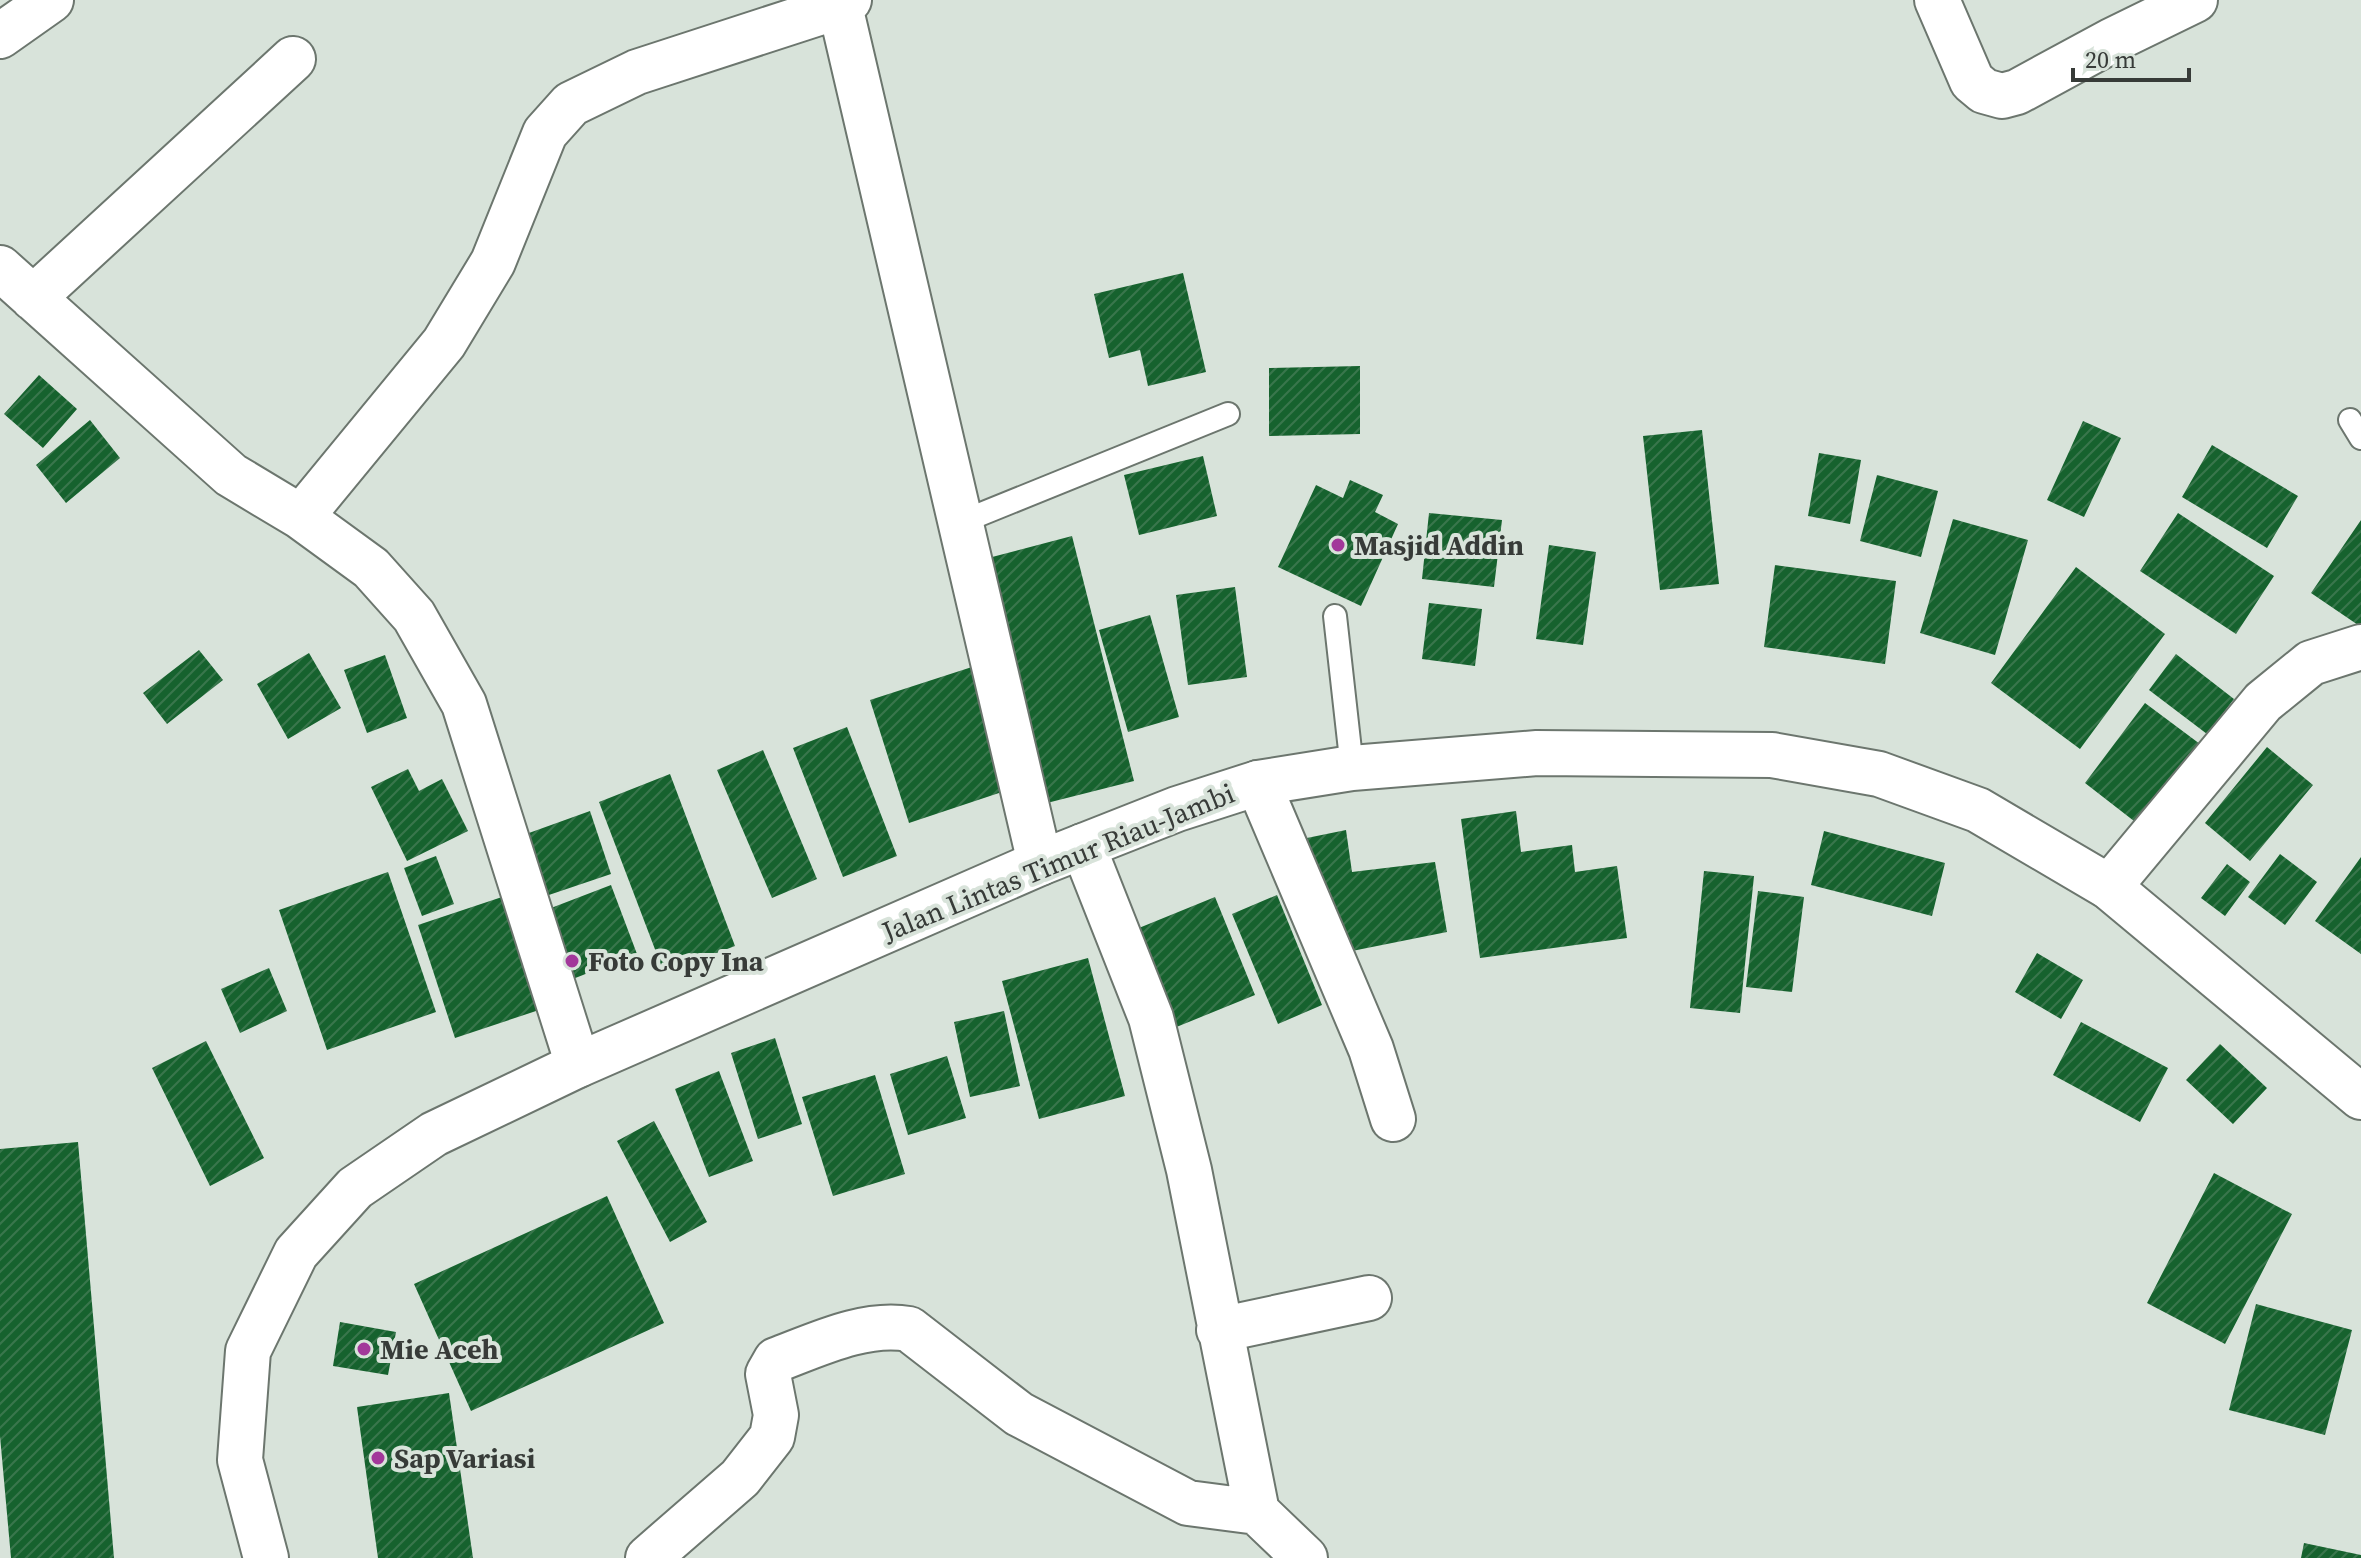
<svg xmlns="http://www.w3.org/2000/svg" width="2361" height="1558" font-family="'Source Serif 4',serif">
<defs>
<pattern id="building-hatch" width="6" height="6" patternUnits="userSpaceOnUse" patternTransform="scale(2)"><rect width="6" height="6" fill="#16622e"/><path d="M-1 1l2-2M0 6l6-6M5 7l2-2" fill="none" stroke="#39764c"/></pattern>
</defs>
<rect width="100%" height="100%" fill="#d8e3da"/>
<!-- building -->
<path fill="url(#building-hatch)" d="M1183,273L1206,372L1148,386L1140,350L1109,358L1094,294Z
M1360,366V434L1269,436V368Z
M39,375L77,409L43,448L4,414Z
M90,420L120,458L66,503L36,465Z
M2083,421L2121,438L2084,517L2047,500Z
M1702,430L1719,584L1660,590L1643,436Z
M2212,445L2298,496L2267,548L2182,497Z
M1819,453L1861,460L1850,524L1808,516Z
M1203,456L1217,516L1139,535L1124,475Z
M1877,475L1938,491L1921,557L1860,541Z
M1350,480L1383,495L1375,512L1398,524L1361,606L1278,567L1316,485L1343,498Z
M1429,513L1502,520L1494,587L1422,579Z
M2178,513L2274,576L2236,634L2140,571Z
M1953,519L2028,540L1995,655L1920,633Z
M2361,520V627L2311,593Z
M1072,536L1134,781L1035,806L973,562Z
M1549,545L1596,552L1583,645L1536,639Z
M1775,565L1896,581L1885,664L1764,647Z
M2076,567L2165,634L2080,749L1991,683Z
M1235,587L1247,677L1188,685L1176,595Z
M1429,603L1482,609L1475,666L1422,659Z
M1150,615L1179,717L1128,732L1099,630Z
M199,650L223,680L167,724L143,693Z
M309,653L341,708L288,739L257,684Z
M2176,654L2234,699L2207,734L2149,690Z
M385,655L407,718L367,733L344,670Z
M975,666L1014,788L909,823L870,700Z
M2145,703L2204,747L2143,828L2085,783Z
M847,727L897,856L843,877L793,748Z
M2267,747L2313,785L2250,861L2205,823Z
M763,750L817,879L772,898L717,770Z
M408,769L419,791L442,779L468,831L407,861L371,787Z
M670,774L735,946L664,973L599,802Z
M590,811L611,874L537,899L515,838Z
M1516,811L1521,852L1572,845L1575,872L1617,866L1627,938L1480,958L1461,819Z
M1346,830L1352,872L1435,862L1447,932L1342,953L1302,839Z
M1824,831L1945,863L1932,916L1811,885Z
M2280,854L2317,882L2285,925L2248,897Z
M436,856L454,904L422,916L404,868Z
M2361,857V954L2315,921Z
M2227,864L2250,882L2225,916L2201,898Z
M1704,871L1754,876L1740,1013L1690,1008Z
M388,872L436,1012L327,1050L279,910Z
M611,885L637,954L565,982L538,913Z
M1758,891L1804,897L1792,992L1746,987Z
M1277,895L1322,1005L1278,1024L1232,914Z
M502,897L539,1010L455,1038L418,925Z
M1215,897L1255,995L1174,1028L1134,930Z
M2037,953L2083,980L2061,1019L2015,992Z
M1088,958L1125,1096L1039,1119L1002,981Z
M269,968L287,1011L240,1033L221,989Z
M1004,1011L1020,1086L970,1097L954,1022Z
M2081,1022L2168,1068L2140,1122L2053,1075Z
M775,1038L802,1124L758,1139L731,1053Z
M206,1041L264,1158L210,1186L152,1068Z
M2220,1044L2267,1088L2233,1124L2186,1080Z
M947,1056L966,1118L908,1135L890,1074Z
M719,1071L753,1161L709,1177L675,1089Z
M875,1075L905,1174L833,1196L802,1097Z
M654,1121L707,1222L670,1242L617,1141Z
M78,1142L114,1558H11L0,1436V1149Z
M2214,1173L2292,1214L2225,1344L2147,1303Z
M607,1196L664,1323L471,1411L414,1284Z
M2256,1304L2352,1330L2325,1435L2229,1410Z
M340,1322L396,1332L388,1375L333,1366Z
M449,1393L473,1558H378L357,1407Z
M2304,1543L2361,1555V1558H2301Z"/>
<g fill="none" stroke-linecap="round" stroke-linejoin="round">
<defs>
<path id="service" d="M2350,420L2361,438
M959,523L1228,414
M1335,616L1352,768"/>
<path id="minor" d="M1937,0L1972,81L1984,91L2002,96L2017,92L2111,41L2195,0
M840,6L1040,863
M0,36L51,0
M0,268L231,475L301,517L371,568L414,616L464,704L578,1065
M33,298L293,59
M301,517L444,343L493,262L545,133L571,104L637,72L840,6L849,0
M1258,783L1371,1049L1393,1119
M1083,846L1151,1018L1189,1170L1257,1512
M2109,887L2263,702L2311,663L2361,647
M1219,1330L1369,1298
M648,1558L740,1478L772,1437L776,1415L768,1374L776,1360C816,1345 865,1321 909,1329L1019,1414L1188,1503L1257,1512L1305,1558"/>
<path id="trunk" d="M266,1558L240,1460L248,1351L296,1253L355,1188L434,1134L578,1065L1040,863L1177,809L1258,783L1352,768L1537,753L1772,755L1879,774L1978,810L2109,887L2361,1097"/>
</defs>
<!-- service casing -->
<use href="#service" stroke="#6c766e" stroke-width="26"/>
<!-- minor casing -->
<use href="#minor" stroke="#6c766e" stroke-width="48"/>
<!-- trunk casing -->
<use href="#trunk" stroke="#6c766e" stroke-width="48"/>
<!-- service -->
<use href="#service" stroke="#fff" stroke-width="22"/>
<!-- minor -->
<use href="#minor" stroke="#fff" stroke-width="44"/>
<!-- trunk -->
<use href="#trunk" stroke="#fff" stroke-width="44"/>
</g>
<!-- markers -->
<g fill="#a2389a" stroke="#d8e3da" stroke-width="3">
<circle cx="1338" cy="545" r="8"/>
<circle cx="572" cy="961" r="8"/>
<circle cx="364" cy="1349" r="8"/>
<circle cx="378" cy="1458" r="8"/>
</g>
<g text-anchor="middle" stroke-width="8" stroke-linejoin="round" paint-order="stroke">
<!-- poi labels -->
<g font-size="28" font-weight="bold" fill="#373b38" stroke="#d8e3da" text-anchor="start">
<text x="1354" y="555">Masjid Addin</text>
<text x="588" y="971">Foto Copy Ina</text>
<text x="380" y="1359">Mie Aceh</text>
<text x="394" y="1468">Sap Variasi</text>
</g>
<!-- street labels -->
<g font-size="28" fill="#373b38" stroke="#d8e3da">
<text transform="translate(1058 862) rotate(-22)" y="10">Jalan Lintas Timur Riau-Jambi</text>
</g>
</g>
<!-- scale -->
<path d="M2073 68v12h116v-12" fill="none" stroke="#373b38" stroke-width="4"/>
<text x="2085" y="68" font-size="24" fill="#373b38" stroke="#d8e3da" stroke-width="6" paint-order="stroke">20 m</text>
</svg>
